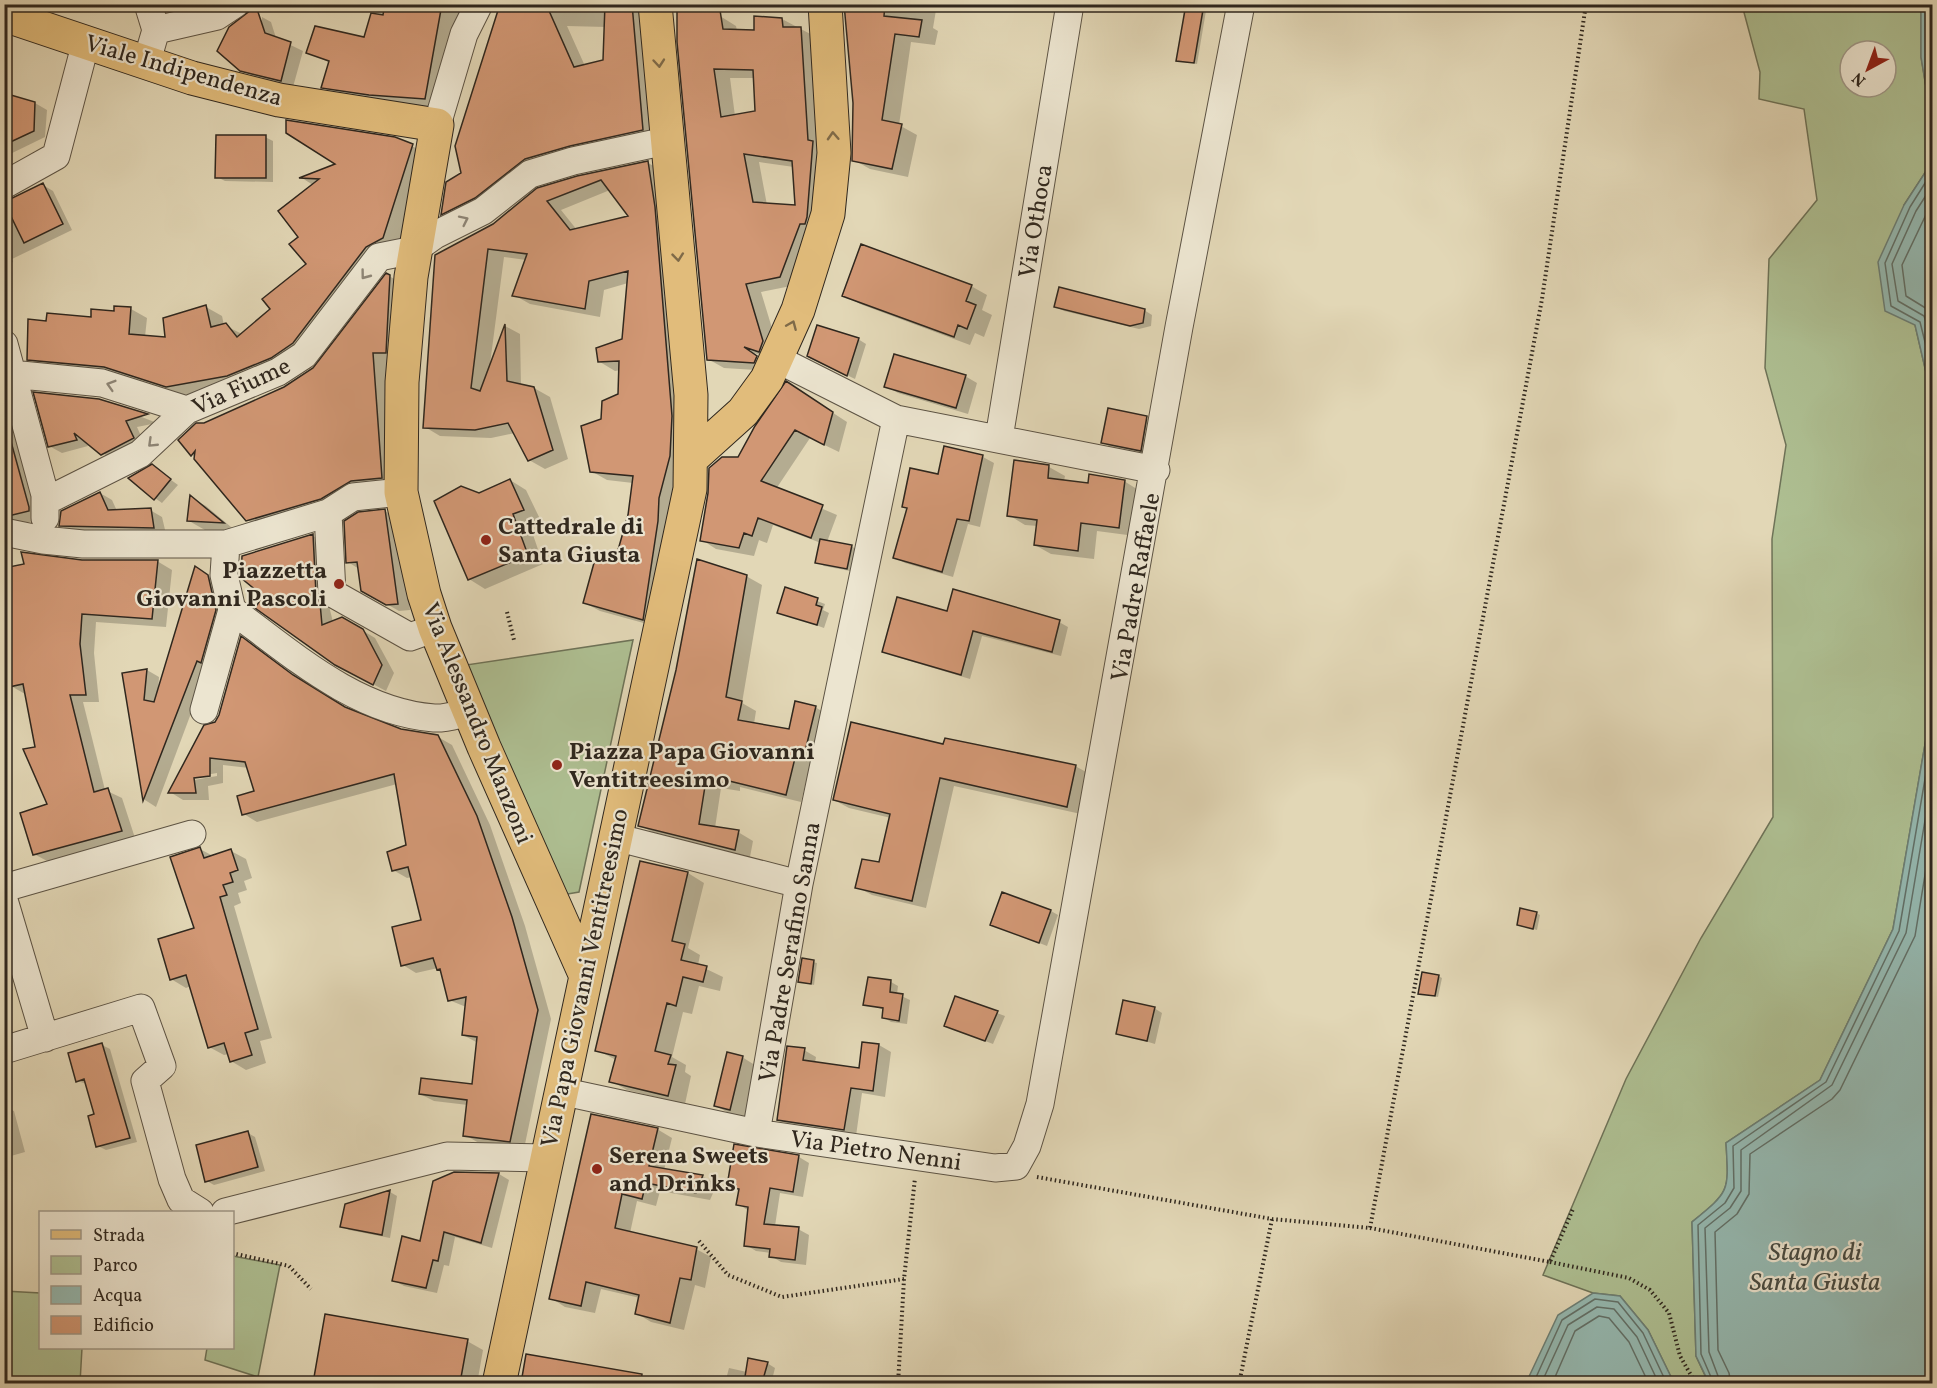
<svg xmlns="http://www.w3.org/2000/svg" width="1937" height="1388" font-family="Vollkorn,serif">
<rect width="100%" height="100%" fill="#e2d7b6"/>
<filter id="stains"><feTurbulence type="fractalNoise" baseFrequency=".00333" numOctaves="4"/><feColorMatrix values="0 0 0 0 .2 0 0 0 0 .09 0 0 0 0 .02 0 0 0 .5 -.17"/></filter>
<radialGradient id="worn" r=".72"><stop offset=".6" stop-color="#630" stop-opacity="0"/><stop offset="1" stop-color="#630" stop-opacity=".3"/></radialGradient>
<!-- green -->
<path fill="#aebf92" stroke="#6e7358" stroke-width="1.5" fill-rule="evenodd" d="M1742,5H1921V57L1932,123V162L1904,205L1915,325L1932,398V704L1893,929L1820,1080L1726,1143C1729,1192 1730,1191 1692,1222L1696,1356L1708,1382L1674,1383L1648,1330L1620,1296L1593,1293L1543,1275L1626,1079L1701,938L1773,817L1772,539L1786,445L1765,368L1769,259L1817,200L1804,109L1759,99L1760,72ZM1850,51H1886V87H1850Z
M633,640L579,892L562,895L466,665Z
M233,1256L280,1265L258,1377L205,1360L207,1348H232Z
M4,1291L40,1293V1348H82L80,1383H5Z"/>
<!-- water -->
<path fill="#95b9b1" stroke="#6c7f76" stroke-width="1.5" d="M1921,5H1932V123L1921,57Z
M1932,162V398L1915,325L1885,311L1878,262L1904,205Z
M1932,704V1383H1709L1696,1356L1692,1222C1730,1191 1729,1192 1726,1143L1820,1080L1893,929Z
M1593,1293L1620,1296L1648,1330L1674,1383H1526L1558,1315Z"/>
<!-- shadow -->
<path fill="#0003" fill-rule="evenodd" d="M375,4H461L441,107L386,104L338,96L322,87L330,63L308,52L365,39Z
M502,4H647L658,139L586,154L458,223L442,214L463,174ZM567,26L606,27L605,61L585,66Z
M845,4H937L933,28L938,31L935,45L911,42L899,125L917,135L908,177L870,169L854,160L855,103Z
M1185,4L1207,5L1197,64L1178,60Z
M249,13L260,16H256L262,21V17L271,22L276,38L303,51L293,87L254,77L218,51L230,28Z
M678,14L720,16L736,26L737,31L756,32L782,19L816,37L823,227L796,285L761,292L779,351L775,360L754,353L772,366L770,371L724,368L708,359ZM730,78H755L756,112L735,116ZM759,162L794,167L797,206L767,205Z
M4,101L35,103L47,110L45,137L4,157Z
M265,137L273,141V182L225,181L217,177Z
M412,146L428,155L399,247L309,352L244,385L183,395L45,368L29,359L47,323L92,318L131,309L147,318L145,337L166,339L206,307L222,316L224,325L242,334L273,310L308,265L300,237L313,185L302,178L338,164Z
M648,163L663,171L687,426L658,627L600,611L585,603L617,559L629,515L633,483L607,480L591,471L603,420L620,395L621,370L615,371L600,362L624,340L628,283L604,290L600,317L530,304L514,295L526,260L504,257L490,364L505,326L520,334L521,386L534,388L550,397L568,459L545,469L529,460L515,433L491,438L440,436L425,427L493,225L538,190ZM610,190L630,217L577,230L561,210Z
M43,185L53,191L72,230L12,259L13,262L4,267V205Z
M389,276L405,285L398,486L263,529L247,520L192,454L204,424L285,388L314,369Z
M971,286L987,295L982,310L992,315L984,337L975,333L970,345L860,304L844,295Z
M1056,307L1144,310L1152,315L1151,326L1139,329L1064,311Z
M858,339L866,344L855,379L816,360Z
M965,376L977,383L968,414L898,393L886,386Z
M4,377L38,520L13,526L4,524Z
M801,392L847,422L839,452L810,438L776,489L837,515L827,542L851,546L859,551L855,572L824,566L817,562L821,543L773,525L767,543L759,540L754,556L716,549L702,540L739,459Z
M98,400L157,423L137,427L145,445L114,461L85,440L88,446L62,453L49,446Z
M1146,418L1154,422L1148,454L1110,447L1103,442Z
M945,448L983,457L994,463L980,527L968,524L953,577L905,563L894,557L908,509L903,506L939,476Z
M152,466L178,485L162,503L155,498Z
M1049,467L1065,476L1064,481L1089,484L1124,481L1140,491L1135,536L1097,531L1094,559L1051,554L1035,545L1038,526L1025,525L1009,515Z
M510,480L526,490L540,519L529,523L543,564L485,589L469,579L479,494Z
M100,493L112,500L117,511L150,510L162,517L166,534L72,532L60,525Z
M191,498L206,506L237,532L205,530L189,521Z
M385,511L397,518L410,610L399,611L362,590L359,569L348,562Z
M313,536L325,542L328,602L333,622L342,618L375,638L394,673L386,691L348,671L242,559Z
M81,561H157L172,570L166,627L96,622L94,653L99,702H83L105,790L122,798L135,838L49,862L34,854L49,805L25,694L11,686Z
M196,568L220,583L227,617L156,807L145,800L123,674L147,670L159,677L158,692Z
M746,576L762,585L742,703L756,711L754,724L790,730L815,707L830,716L810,766L801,802L740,787V791L721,788L715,828L738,832L753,841L750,857L654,833L639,825Z
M786,589L825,604L823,610L829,613L824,628L779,612Z
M948,613L1059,622L1068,627L1061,656L982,636L970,679L893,656L884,651Z
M242,639L347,709L400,730L438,737L452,745L490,825L525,926L551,1019L524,1149L479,1143L465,1135L468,1105L434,1101L420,1094L473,1086L478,1043L463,1035L466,1007L449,1000L441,971L438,968L416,973L403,965L423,921L412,877L407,878L393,870L407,846L397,784L257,822L244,814L256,792L249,768L223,765V783L208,786L209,800H183L170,792L220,715ZM217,773V776L194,780V777Z
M944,746L1075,766L1090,774L1081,814L954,786L926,908L872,895L857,887L880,864L891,818L849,808L834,800Z
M200,849L213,856L231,851L246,859L252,878L244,881L247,890L238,893L241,903L234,906L272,1038L260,1041L266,1063L246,1070L231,1061L229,1054L224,1055L209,1047L191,986L186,988L171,979L196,929Z
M641,862L688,873L704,883L688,948L700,955L698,965L723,977L720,991L699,986L692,1014L683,1012L672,1057L686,1065L685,1072L691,1076L685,1104L627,1090L611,1081L616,1060L597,1050Z
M1051,911L1058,915L1047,946L991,924Z
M1536,913L1540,915L1537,930L1518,924Z
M803,960L817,963L814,985L800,981Z
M1438,976L1442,978L1438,997L1420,993Z
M891,982L898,986L897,994L910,1000L907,1024L891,1022L883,1017L885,1010L865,1004Z
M956,998L1005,1016L993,1044L946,1026Z
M1154,1008L1162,1013L1155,1044L1118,1033Z
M864,1043L879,1045L891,1052L885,1097L862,1093L856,1136L790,1126L778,1119L804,1050L816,1057L815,1063L860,1070Z
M102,1045L110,1049L137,1142L106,1150L98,1146L96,1115L87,1084L77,1081Z
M742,1057L758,1067L746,1118L732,1115L716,1106Z
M4,1107L14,1111L25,1152L4,1158Z
M657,1129L672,1138L664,1170L702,1176L717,1184L710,1200L660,1191L656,1206L637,1201L630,1233L696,1249L711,1257L705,1288L695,1285L684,1330L651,1322L636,1313L640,1298L601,1289L595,1313L565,1307L551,1298Z
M248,1133L255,1137L265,1171L214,1185L207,1181Z
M799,1157L809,1163L803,1197L780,1193L775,1226L798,1229L809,1235L806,1265L781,1262L771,1256V1253L756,1251L746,1245L749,1211L738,1204L739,1191L728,1185Z
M454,1173L499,1174L509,1180L492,1248L455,1237L449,1266L444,1265L437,1293L404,1286L393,1280L422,1243Z
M390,1192L397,1196L390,1238L349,1230L342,1226L346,1205Z
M327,1316L467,1341L483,1350L477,1384H315Z
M528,1356L636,1381V1384H523Z
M767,1363L775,1368L771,1384L725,1383L729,1368L747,1372Z"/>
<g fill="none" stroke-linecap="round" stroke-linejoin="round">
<!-- shore -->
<path stroke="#627068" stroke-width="1.5" d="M1927,4V56L1932,89
M1932,172L1910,207L1885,263L1891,306L1920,322L1932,370
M1932,186L1916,211L1892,264L1898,301L1924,316L1932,340
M1932,202L1902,265L1906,296L1932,312
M1533,1384L1562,1320L1595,1299L1618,1302L1643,1333L1667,1384
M1541,1384L1568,1325L1597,1307L1614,1309L1637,1337L1659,1384
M1552,1384L1575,1331L1599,1316L1609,1318L1629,1342L1649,1384
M1714,1384L1701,1354L1698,1225L1725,1203L1734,1188L1733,1146L1826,1082L1899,931L1932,738
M1721,1384L1709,1352L1705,1228L1730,1208L1741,1191V1150L1832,1085L1906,933L1932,779
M1731,1384L1729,1373L1718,1350L1715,1232L1737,1214L1749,1194L1750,1154L1832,1099L1840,1090L1915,936L1932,832"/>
</g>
<!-- building -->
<path fill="#d19774" stroke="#2f271e" stroke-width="1.5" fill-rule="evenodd" d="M385,4H442L425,99L369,95L321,88L329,61L306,53L315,26L364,37L371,13L383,15Z
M500,4H546L574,67L603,60L605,4H632L643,130L570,146L525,159L475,198L441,215L446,182L461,173L455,146Z
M677,4H719L723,29L754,30V16L782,18L783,27H801L808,140L813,141L807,217L805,224H800L780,277L746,284L763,341L759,352L744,347L757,356L754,363L707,360L677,42ZM714,69L753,70L755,111L721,117ZM744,154L792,161L795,205L753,202Z
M844,4H885L884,16L922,20L919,37L895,34L882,120L902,124L892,169L852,161L853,103Z
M1186,4H1204L1194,63L1176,61Z
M256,6L265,33L291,42L281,81L240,71L217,51L229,27Z
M4,93L35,102L34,131L4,145Z
M286,120L395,137L413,144L383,238L366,247L293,343L271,358L227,376L166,387L104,367L27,360L28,319L46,321L47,313L91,317V309L114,311V306L131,307L129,334L165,337L163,318L206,305L211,327L226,323L237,337L270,309L262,299L306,264L289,244L298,237L278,211L319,179L299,178L335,164L286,133Z
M216,135H266V178H215Z
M648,161L655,207L672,416L670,456L659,498L658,521L643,620L583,603L597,552L616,557L628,515L633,476L590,472L581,426L601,419L602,401L618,394L619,361L598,362L596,348L622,339L628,271L589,281L585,309L512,296L527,254L488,249L471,388L480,391L505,324L507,381L534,387L553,450L528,461L508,423L475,430L423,428L435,255L493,224L537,188L577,176ZM601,180L628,216L570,230L547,201Z
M43,183L63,224L24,243L4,202Z
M861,244L972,285L966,301L976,305L967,329L958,325L954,337L842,296Z
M386,273L390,275L386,353H373L382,478L351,481L321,499L246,521L194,459L195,451L191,456L178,440L196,423H204L284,387L313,368Z
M1059,287L1145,309L1143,323L1130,326L1054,307Z
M817,325L859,338L847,376L807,356Z
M894,354L966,375L956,408L884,387Z
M786,381L833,412L824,445L795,430L761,481L823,505L811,538L758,518L752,536L744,533L739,548L700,541L708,493L709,468L722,457H738L755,426Z
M33,392L99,399L148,414L126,421L134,438L101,455L74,433L77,440L48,447Z
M1108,408L1147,416L1141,451L1101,443Z
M4,438H10L29,507V511L4,517Z
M944,446L983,455L969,521L957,519L942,572L893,558L907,508L902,507L910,468L938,474Z
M1014,460L1049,465L1048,478L1088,483L1089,474L1125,480L1119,528L1081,523L1078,551L1034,545L1037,520L1007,516Z
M152,464L171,479L154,500L128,478Z
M510,479L524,510L513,514L528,555L468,580L434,501L461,486L479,493Z
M100,492L108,510L151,508L154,528L59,526L61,511Z
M190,495L224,523L187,521Z
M385,509L398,604L386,605L361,591L357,562L346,563L344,521L358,512Z
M313,534L316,594L320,603L322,625L342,617L363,629L382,665L373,685L335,665L255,608L263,596L241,578L242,556Z
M820,539L852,545L847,569L815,563Z
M21,552L82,560H158L152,619L82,614L80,644L86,695H70L94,792L108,788L122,831L33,855L20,813L47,804L23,749L35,747L23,684L9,687L4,661V568L24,564Z
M697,559L747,575L726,697L742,701L738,720L789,729L795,701L816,706L803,760L795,758L786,795L725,780V783L706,780L699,824L739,830L735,850L638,826L676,670Z
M195,566L208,575L216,610L201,663L197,661L143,801L122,673L147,669L144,700L154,702Z
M785,587L818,598L816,605L822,607L817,625L777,613Z
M953,589L1060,620L1052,652L973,631L961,675L882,652L897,597L947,611Z
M241,636L293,675L345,707L401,729L438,735L477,816L512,917L538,1010L510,1142L463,1136L467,1100L419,1094L421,1078L472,1084L477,1037L462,1035L466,997L448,1001L440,969L437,970L433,958L401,966L392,927L421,920L408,867L392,871L387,852L406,845L394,774L242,815L237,796L254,791L245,762L210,758V776L194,778L196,793H168L204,725L215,722L219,715Z
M851,722L943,744L945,738L1076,765L1067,807L940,778L912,901L855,888L862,859L879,862L890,814L833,800Z
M200,847L204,858L231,849L238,870L230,873L233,882L223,885L227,895L220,897L258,1029L245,1033L252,1055L230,1062L224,1043L208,1048L186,975L170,980L158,939L194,928L170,857Z
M640,861L688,872L672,941L685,944L681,960L707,966L703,982L683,977L676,1006L667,1003L655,1051L671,1055L668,1064L676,1065L668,1096L609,1082L616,1056L595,1051Z
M1002,892L1051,910L1039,943L990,925Z
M1520,908L1537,912L1533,929L1517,925Z
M802,958L814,960L811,984L798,982Z
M1422,972L1439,975L1435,996L1418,994Z
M868,977L891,980L890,992L903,994L899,1021L882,1018L883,1008L863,1005Z
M955,996L998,1011L985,1041L944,1026Z
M1123,1000L1155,1007L1147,1041L1116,1034Z
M862,1042L879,1044L873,1091L851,1088L844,1130L777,1120L787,1046L805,1048L803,1060L859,1068Z
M102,1043L130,1138L96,1147L88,1116L94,1114L84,1079L76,1082L68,1053Z
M727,1052L743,1056L730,1110L714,1106Z
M591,1114L658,1128L649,1166L703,1175L696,1193L646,1183L642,1199L622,1194L615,1228L697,1247L691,1280L680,1278L670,1323L635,1314L639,1295L586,1282L581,1306L549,1299Z
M248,1131L258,1167L205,1182L196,1145Z
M734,1144L799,1155L793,1192L770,1188L764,1224L799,1227L795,1260L769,1257L770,1249L744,1246L748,1207L736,1205L739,1189L727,1186Z
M454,1172L499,1173L481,1243L444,1232L438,1261L433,1260L426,1288L392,1281L402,1236L420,1241L433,1181Z
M390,1190L382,1235L340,1227L345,1204Z
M325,1314L468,1339L460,1383H313Z
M526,1354L642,1374L641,1383H521Z
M748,1358L768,1362L762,1383H744Z"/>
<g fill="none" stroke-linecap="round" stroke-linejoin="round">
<defs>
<path id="minor" d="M148,4L156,30L151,47
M156,30L217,16L235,4
M437,125L464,34L479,4
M4,185L56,156L86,42
M4,344L45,495V518
M777,359L896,419L1156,470
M11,374L102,383L187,410
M999,438L1070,4
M46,501L140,454L187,410L278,372L304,355L379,257L414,250L435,235L483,211L530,174L573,161L666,141
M328,513L332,593L410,637L435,628
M4,532L43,540L83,544H226L328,513L353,497L401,492
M226,544L224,575L232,610C292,654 356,712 434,718C446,719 459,714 471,712
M204,710L232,610
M615,837L799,884
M4,888L192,834
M4,900L45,1038
M4,1050L141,1008L162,1066L145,1081L172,1179L181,1200L200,1212
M560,1091L756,1133L995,1168L1016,1166L1027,1146L1040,1104L1179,327L1241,4
M756,1133L799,884L896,419
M225,1212L447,1156L546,1158"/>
<path id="major" d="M4,15L192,78L279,100L437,125L411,277L402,382L401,492L424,594L435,628L484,747L585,974
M692,458L743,412L767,379L798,310L828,214L834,153L825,4
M499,1384L690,489L691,395L655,4"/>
</defs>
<!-- minor casing -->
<use href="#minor" stroke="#5c5344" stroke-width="29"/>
<!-- major casing -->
<use href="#major" stroke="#2f271e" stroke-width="35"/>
<!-- path -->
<path stroke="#2f271e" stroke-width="4" stroke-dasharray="1.5 3" stroke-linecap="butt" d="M507,612L514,640
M1037,1177L1272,1219L1370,1228L1542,299L1586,4
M1370,1228L1550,1262L1573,1209
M699,1241L728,1275L782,1297L904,1279
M232,1253L289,1266L311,1289
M1550,1262L1629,1278L1650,1290L1669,1313L1680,1356L1696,1384
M898,1384L904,1279L915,1178
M1239,1384L1272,1219"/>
<!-- minor -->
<use href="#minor" stroke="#ece5d0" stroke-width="27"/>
<!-- major -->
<use href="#major" stroke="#e1bc7b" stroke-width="33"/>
</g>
<!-- one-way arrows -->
<defs><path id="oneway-chevron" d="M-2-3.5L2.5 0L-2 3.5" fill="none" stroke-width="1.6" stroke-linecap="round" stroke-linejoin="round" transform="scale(1.5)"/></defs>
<g stroke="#7f6a48">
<use href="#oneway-chevron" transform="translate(659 63) rotate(85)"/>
<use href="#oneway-chevron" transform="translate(833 136) rotate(-93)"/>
<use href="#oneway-chevron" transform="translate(678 257) rotate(84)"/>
<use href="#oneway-chevron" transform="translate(792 325) rotate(-67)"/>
</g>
<g stroke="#8e8677">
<use href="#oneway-chevron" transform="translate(464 220) rotate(-26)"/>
<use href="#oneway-chevron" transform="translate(365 275) rotate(127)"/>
<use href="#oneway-chevron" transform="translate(111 385) rotate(-163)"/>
<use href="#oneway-chevron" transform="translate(152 443) rotate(136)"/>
</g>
<!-- markers -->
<g fill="#8f2418" stroke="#ece5d0" stroke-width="2">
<circle cx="486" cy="540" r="6"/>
<circle cx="339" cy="584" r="6"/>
<circle cx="557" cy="765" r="6"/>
<circle cx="597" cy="1169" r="6"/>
</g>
<g text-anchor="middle" stroke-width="4.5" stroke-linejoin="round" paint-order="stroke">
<!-- street labels -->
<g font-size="24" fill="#2f271e" stroke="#ece5d0">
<text transform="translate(184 70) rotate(16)" y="8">Viale Indipendenza</text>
<text transform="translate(1035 221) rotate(-81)" y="8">Via Othoca</text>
<text transform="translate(241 386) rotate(-25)" y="8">Via Fiume</text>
<text transform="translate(1135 587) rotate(-80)" y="8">Via Padre Raffaele</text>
<text transform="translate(478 723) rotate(68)" y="8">Via Alessandro Manzoni</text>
<text transform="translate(789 952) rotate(-80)" y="8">Via Padre Serafino Sanna</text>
<text transform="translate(584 978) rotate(-78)" y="8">Via Papa Giovanni Ventitreesimo</text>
<text transform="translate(876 1150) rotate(8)" y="8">Via Pietro Nenni</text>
</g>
<!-- poi labels -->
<g font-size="24" font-weight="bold" fill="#2f271e" stroke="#ece5d0" text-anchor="start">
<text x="498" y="534">Cattedrale di<tspan x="498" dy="28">Santa Giusta</tspan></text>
<text x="327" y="578" text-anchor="end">Piazzetta<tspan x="327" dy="28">Giovanni Pascoli</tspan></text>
<text x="569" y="759">Piazza Papa Giovanni<tspan x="569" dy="28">Ventitreesimo</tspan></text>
<text x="609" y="1163">Serena Sweets<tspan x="609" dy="28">and Drinks</tspan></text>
</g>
<!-- water labels -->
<g font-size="26" font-style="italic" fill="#484c43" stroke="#ece5d0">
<text x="1815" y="1260">Stagno di<tspan x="1815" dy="30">Santa Giusta</tspan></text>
</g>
</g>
<!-- margin -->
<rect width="1937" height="1388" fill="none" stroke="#e2d7b6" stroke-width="24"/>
<rect x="6" y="6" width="1925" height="1376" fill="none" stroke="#2f271e" stroke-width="3"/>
<rect x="12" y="12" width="1913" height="1364" fill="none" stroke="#2f271e" stroke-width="1.5"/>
<!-- legend -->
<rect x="39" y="1211" width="195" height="138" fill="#ece5d0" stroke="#a09989" stroke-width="1.5"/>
<rect x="51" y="1230" width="30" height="9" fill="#e1bc7b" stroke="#a09989" stroke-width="1.5"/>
<text x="93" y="1241" font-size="18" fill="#2f271e">Strada</text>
<rect x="51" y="1256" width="30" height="18" fill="#aebf92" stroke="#a09989" stroke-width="1.5"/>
<text x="93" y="1271" font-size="18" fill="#2f271e">Parco</text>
<rect x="51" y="1286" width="30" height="18" fill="#95b9b1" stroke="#a09989" stroke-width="1.5"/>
<text x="93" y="1301" font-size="18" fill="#2f271e">Acqua</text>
<rect x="51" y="1316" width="30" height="18" fill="#d19774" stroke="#a09989" stroke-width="1.5"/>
<text x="93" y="1331" font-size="18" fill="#2f271e">Edificio</text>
<!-- north arrow -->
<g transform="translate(1868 69) rotate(221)"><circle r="28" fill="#ece5d0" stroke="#a09989" stroke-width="1.5"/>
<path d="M0-4.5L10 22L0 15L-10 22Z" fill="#8f2418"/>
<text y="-9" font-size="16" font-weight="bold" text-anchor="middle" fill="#2f271e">N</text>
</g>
<rect width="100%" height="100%" filter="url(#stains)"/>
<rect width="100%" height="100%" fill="url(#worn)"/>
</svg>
